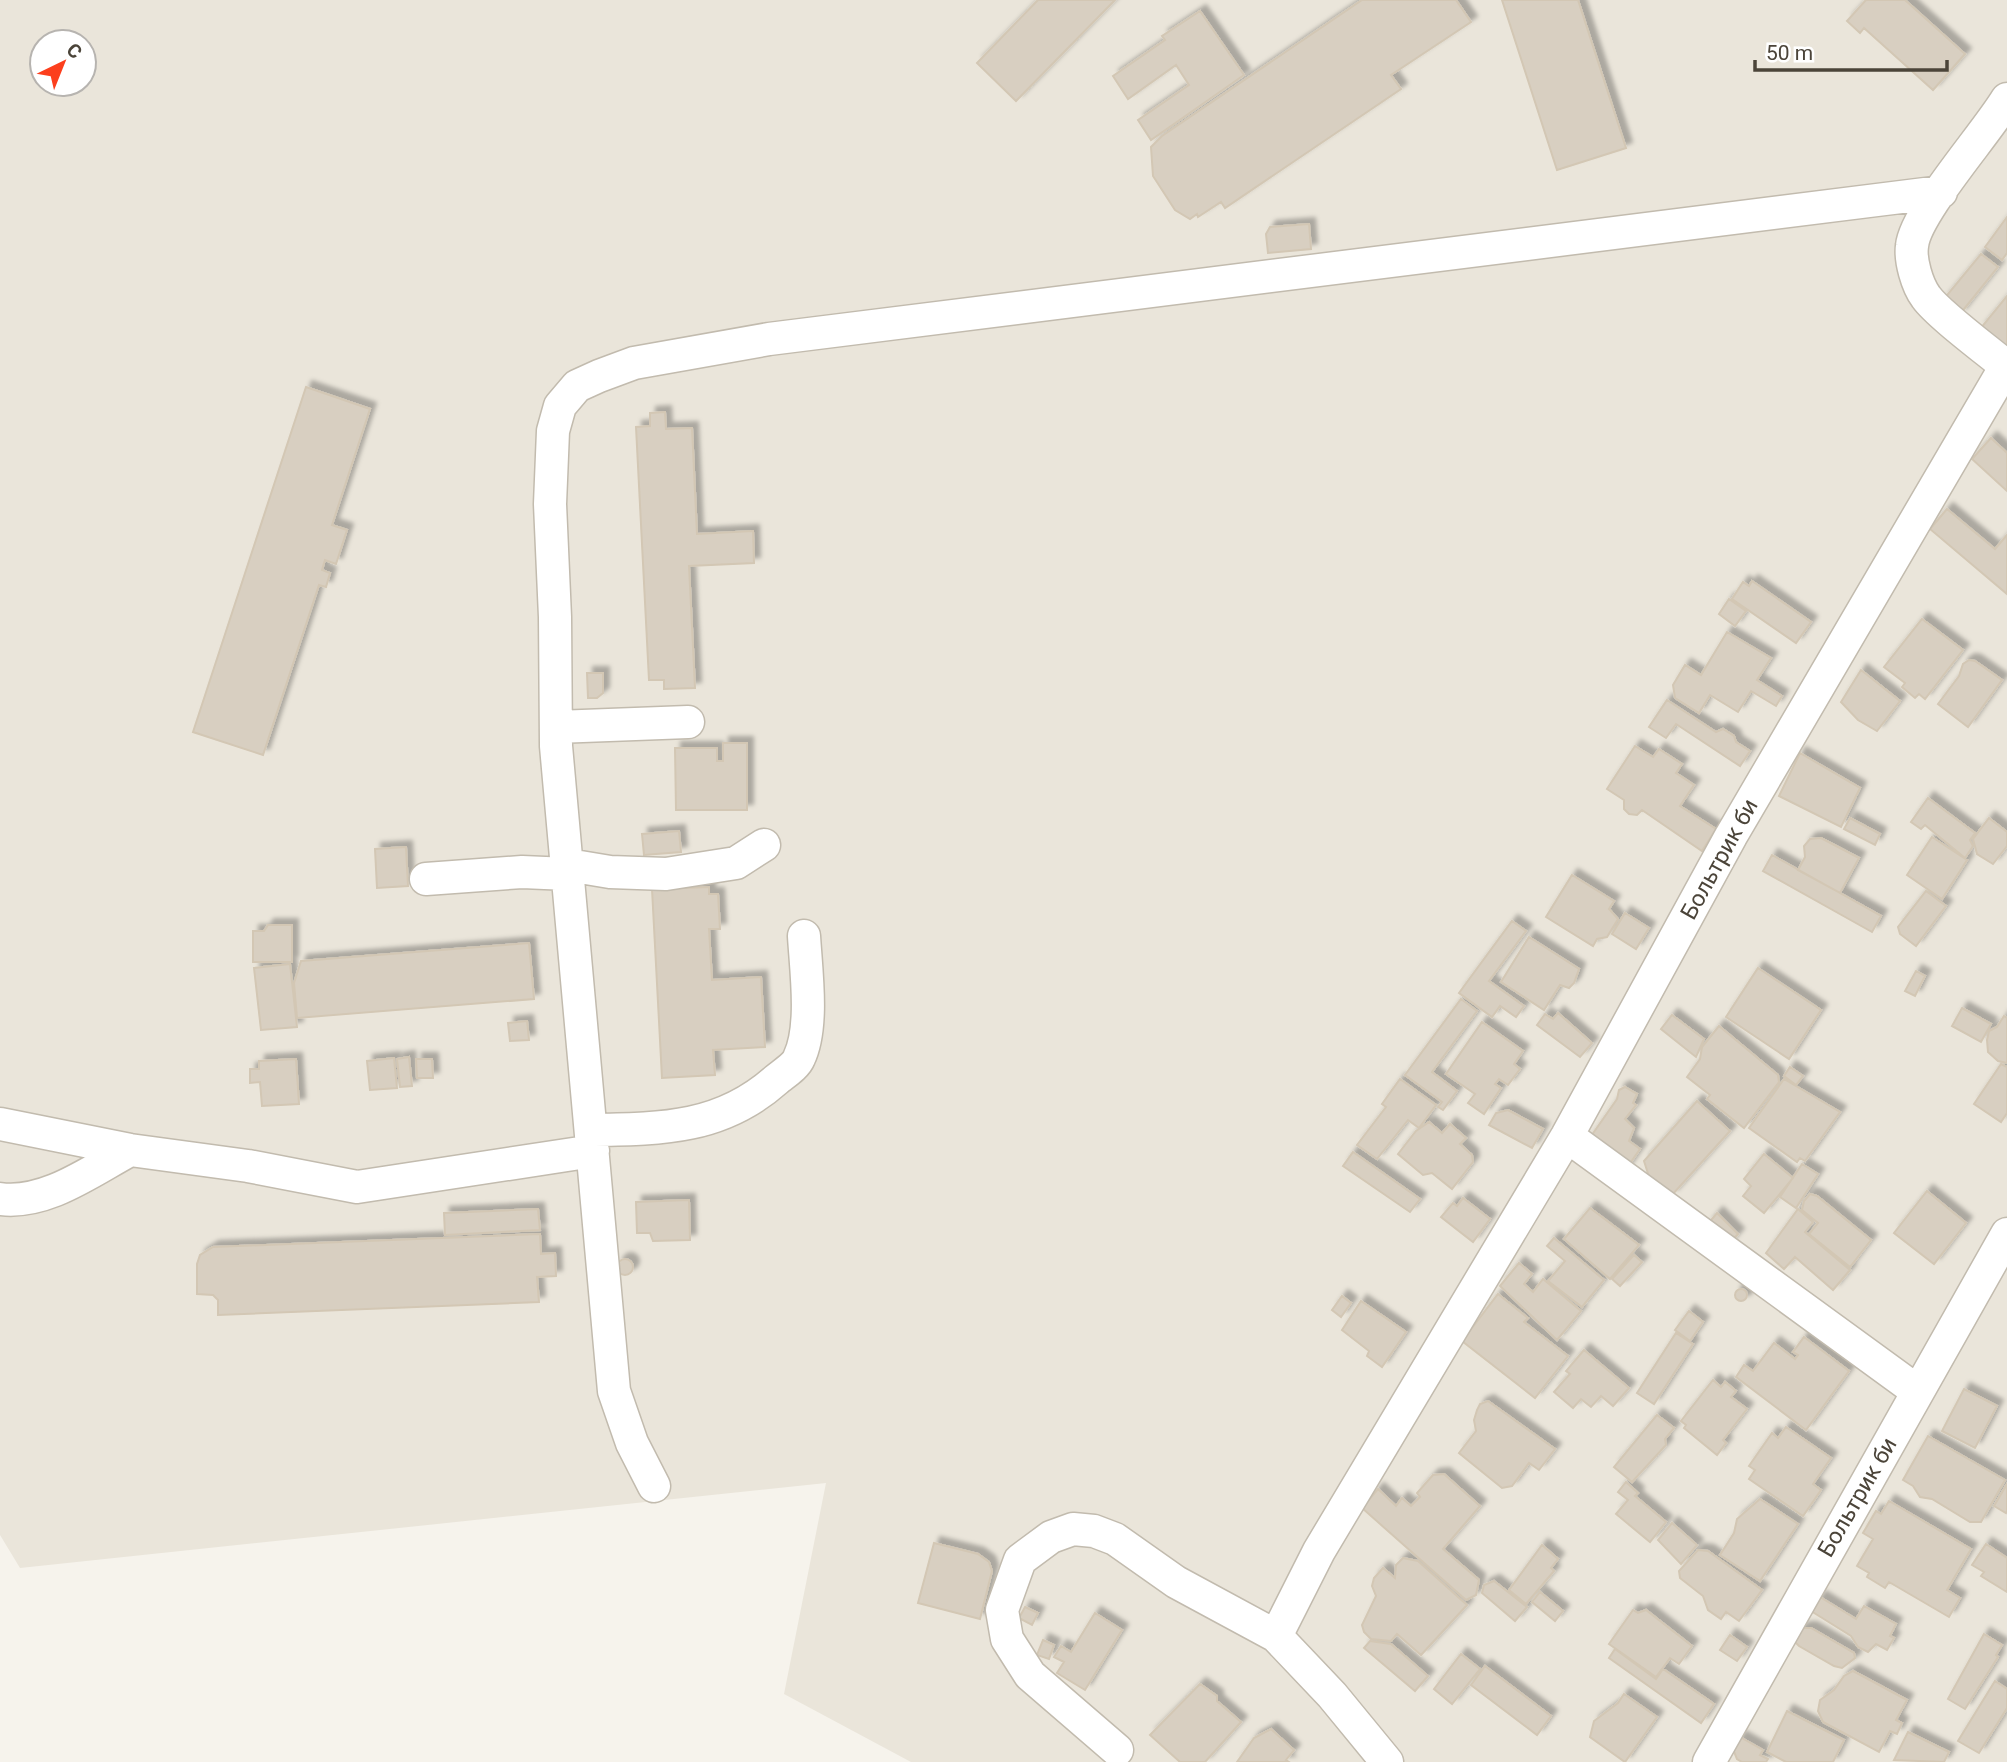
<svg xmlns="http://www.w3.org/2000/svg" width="2007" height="1762" font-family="Roboto,sans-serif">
<defs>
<filter id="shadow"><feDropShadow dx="6" dy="-6" stdDeviation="2" flood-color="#0004"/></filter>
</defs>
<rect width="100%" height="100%" fill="#f6f3ec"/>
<!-- residential -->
<path fill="#eae5da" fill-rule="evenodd" d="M0,0H2007V1762H911L784,1694L826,1483L20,1568L0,1535ZM42,42H84V84H42Z"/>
<!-- building -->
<path fill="#d8cfc1" stroke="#d3c7b4" stroke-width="2" filter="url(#shadow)" d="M1038,0H1115L1016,101L977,63Z
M1362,0H1456L1471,22L1391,75L1401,89L1225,208L1221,202L1198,217L1197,214L1190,219L1175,210L1153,176L1151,147L1162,136Z
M1502,0H1578L1626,148L1557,170Z
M1866,0H1905L1965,54L1933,90L1864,28L1860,33L1847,21Z
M1200,11L1244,75L1151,140L1138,120L1189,85L1176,65L1128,99L1113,76L1165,40L1162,36Z
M2007,217V253L2002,260L1985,247Z
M1309,224L1311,249L1268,253L1266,234L1270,227Z
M1981,254L1998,267L1960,314L1943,300Z
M2007,296V351L1980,329Z
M306,387L370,409L332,525L347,530L336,564L325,560L322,570L330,573L326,587L319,585L263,755L193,732Z
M665,412L666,429L692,428L697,534L753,531L754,563L689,566L695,688L664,689V680H649L636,427L650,426V413Z
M1991,438L2007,453V491L1972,459Z
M1947,509L1995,549L2007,535V594L1930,529Z
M1752,581L1811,622L1796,643L1732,599L1743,582L1749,586Z
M1729,599L1746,611L1735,626L1719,614Z
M1922,619L1963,650L1925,699L1919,694L1915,698L1902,687L1905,683L1884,667Z
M1727,632L1771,658L1757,680L1782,696L1776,706L1751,691L1738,712L1710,695L1699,713L1675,698L1673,685L1685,665L1701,675Z
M1969,660L1975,661L2002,680L1968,727L1938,704L1959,676L1963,664Z
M1861,670L1900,701L1877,731L1858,720L1841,702Z
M587,673H603V693L597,698H588Z
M1667,700L1716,732L1723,729L1734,736L1736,742L1750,751L1740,766L1676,724L1666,738L1649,727Z
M723,743H747V810H676L675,748H717V761H723Z
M1635,746L1653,757L1659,749L1682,764L1676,773L1694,785L1680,806L1716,829L1702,851L1642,810L1637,815L1629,814L1624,809V800L1607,789Z
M1800,753L1860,788L1841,827L1779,796Z
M1928,798L1975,833L1970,840L1973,846L1965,858L1925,825L1921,829L1911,822Z
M1850,818L1880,834L1875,845L1844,829Z
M1989,818L2007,832V846L1993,864L1977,854L1973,839Z
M679,831L681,852L644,855L642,834Z
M1932,837L1967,860L1942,899L1907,875Z
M1821,838L1859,858L1840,893L1798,870L1805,857L1804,846L1810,839Z
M406,847L408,886L377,888L375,849Z
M1772,855L1881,916L1872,932L1763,871Z
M1572,875L1614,901L1609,909L1618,919L1607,937L1597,939L1593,946L1546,917Z
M709,887V894H718L720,929H709L712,980L761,977L765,1047L713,1050L715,1075L662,1078L652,889Z
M1926,891L1946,906L1916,946L1900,934L1898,927Z
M1625,913L1649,928L1636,949L1612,934Z
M1512,921L1526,931L1489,981L1524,1006L1516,1017L1500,1006L1492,1017L1459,993Z
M268,925H292V962H253V931H264Z
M1529,937L1579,969L1574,983L1569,988L1560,985L1544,1010L1501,982Z
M529,943L534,999L297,1018L294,983L301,961Z
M290,964L297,1027L261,1030L254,968Z
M1758,968L1821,1010L1789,1059L1726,1017Z
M1916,971L1925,976L1915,996L1905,991Z
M1461,999L1477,1011L1432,1072L1457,1091L1443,1110L1438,1107L1442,1102L1405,1075Z
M1962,1008L1991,1024L1981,1042L1952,1026Z
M1558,1013L1592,1043L1580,1057L1537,1025L1545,1014L1553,1019Z
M1672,1015L1704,1039L1696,1057L1661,1029Z
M2004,1016L2007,1018V1063L1998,1061L1988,1052L1987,1040L1989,1031L1997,1027Z
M527,1021L529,1040L510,1041L508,1023Z
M1482,1022L1523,1051L1514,1064L1520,1069L1508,1085L1499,1079L1495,1084L1501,1088L1484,1114L1468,1103L1475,1094L1446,1074Z
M1719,1026L1778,1075L1779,1082L1744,1128L1707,1099L1710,1095L1687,1077L1700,1059L1702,1047Z
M409,1057L412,1086L400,1087L397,1059Z
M394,1058L397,1088L370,1090L367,1061Z
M296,1059L299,1104L262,1106L260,1082L250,1083V1069H259V1061Z
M416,1059H432L433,1078H417Z
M2001,1064L2007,1067V1113L2001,1122L1974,1104Z
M1790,1067L1803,1076L1796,1085L1784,1076Z
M1400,1079L1436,1105L1419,1128L1408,1120L1377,1159L1357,1145L1386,1107L1382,1104Z
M1784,1079L1840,1112L1805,1161L1800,1158L1797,1162L1749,1128Z
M1625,1087L1637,1094L1633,1103L1636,1105L1625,1119L1634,1128L1629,1141L1640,1149L1626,1169L1587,1142L1617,1099L1619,1090Z
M1697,1101L1730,1131L1672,1195L1652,1186L1644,1161Z
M1508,1110L1543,1129L1532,1148L1489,1125L1496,1113Z
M1429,1122L1442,1133L1450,1124L1466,1138L1460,1144L1472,1155L1473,1162L1452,1189L1432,1173L1423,1175L1398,1154L1416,1131Z
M1353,1152L1420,1199L1410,1212L1343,1166Z
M1764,1154L1793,1178L1764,1213L1743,1196L1751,1186L1744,1179Z
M1802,1164L1818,1174L1796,1208L1780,1197Z
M1927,1191L1966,1223L1934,1264L1894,1233Z
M1810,1194L1817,1196L1871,1240L1850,1267L1809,1234L1818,1223L1802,1210L1804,1201Z
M1463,1198L1490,1219L1473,1242L1441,1217L1453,1203L1457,1206Z
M689,1200L690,1240L653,1241L650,1233H637L636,1202Z
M1590,1208L1639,1245L1610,1279L1564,1239Z
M538,1209L540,1230L445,1235L444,1213Z
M1798,1209L1813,1222L1805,1232L1850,1270L1833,1290L1795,1257L1784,1269L1766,1253Z
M1717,1213L1738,1234L1729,1244L1707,1225Z
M540,1234L541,1254L555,1253L556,1276L537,1277L539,1302L218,1315V1300L213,1295L197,1294V1264L200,1255L213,1247Z
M1554,1238L1604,1280L1582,1307L1548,1281L1565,1261L1547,1246Z
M1634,1255L1642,1262L1620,1286L1612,1279Z
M617 1267a8 8 0 1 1 16 0a8 8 0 1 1-16 0Z
M1519,1263L1532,1274L1524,1284L1533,1292L1543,1279L1581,1311L1557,1340L1500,1286Z
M1735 1295a6 6 0 1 1 12 0a6 6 0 1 1-12 0Z
M1498,1294L1528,1318L1524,1322L1568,1356L1535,1398L1462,1341Z
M1342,1296L1351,1303L1341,1317L1332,1310Z
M1361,1301L1406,1332L1382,1367L1367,1356L1369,1351L1342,1330Z
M1689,1311L1703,1322L1690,1341L1675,1330Z
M1676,1333L1693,1344L1654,1404L1637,1393Z
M1804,1337L1849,1371L1806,1430L1736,1377L1744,1365L1753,1371L1774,1343L1795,1359L1798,1355L1793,1352Z
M1584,1350L1629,1388L1613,1406L1601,1396L1591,1407L1581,1399L1573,1408L1554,1392L1570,1374L1566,1371Z
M1713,1380L1721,1387L1725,1382L1736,1391L1731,1397L1747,1409L1723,1440L1726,1443L1717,1455L1684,1428L1686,1425L1681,1421Z
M1964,1389L1997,1406L1975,1448L1942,1431Z
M1488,1401L1555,1449L1539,1470L1529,1463L1512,1486L1502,1488L1459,1453L1476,1431L1474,1420L1477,1410L1480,1404Z
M1657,1415L1674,1428L1665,1439L1666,1445L1632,1482L1614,1467Z
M1786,1427L1831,1458L1813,1484L1821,1490L1803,1516L1749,1479L1755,1470L1749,1466L1772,1433L1778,1438Z
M1928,1436L2005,1480L1981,1522H1970L1932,1499L1920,1497L1913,1486L1903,1480Z
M1444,1474L1480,1506L1443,1549L1479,1580L1476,1595L1466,1600L1362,1508L1378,1489L1396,1506L1402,1498L1411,1506L1420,1497L1417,1493L1433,1475Z
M1626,1482L1638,1493L1635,1496L1666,1522L1650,1542L1616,1514L1628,1500L1618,1492Z
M2007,1484V1511L2006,1513L1994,1506Z
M1760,1499L1798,1524L1760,1581L1720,1555L1734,1533L1737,1519Z
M1889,1501L1971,1549L1947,1590L1960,1598L1949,1617L1889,1582L1885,1588L1867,1577L1869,1573L1857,1566L1873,1539L1863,1533L1876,1511L1881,1514Z
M1672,1523L1697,1545L1681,1564L1658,1540Z
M934,1543L978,1554L989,1562L992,1571L980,1619L918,1603Z
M1986,1544L2007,1558V1592L1981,1576L1984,1572L1972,1565Z
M1542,1545L1558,1559L1551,1568L1554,1571L1526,1604L1509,1590Z
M1698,1550L1708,1551L1762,1590L1739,1621L1726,1612L1721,1619L1708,1610L1703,1596L1680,1578L1679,1571Z
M1403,1558L1418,1561L1467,1605L1421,1655L1397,1634L1391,1641L1371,1639L1364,1632L1362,1625L1376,1596L1372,1586L1374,1578L1383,1568L1395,1578L1396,1565Z
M1494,1581L1527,1607L1515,1621L1482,1593L1484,1585Z
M1540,1592L1563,1611L1555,1621L1532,1602Z
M1820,1597L1856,1619L1864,1606L1896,1624L1890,1636L1894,1638L1887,1650L1876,1644L1868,1652L1858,1647L1851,1636L1811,1611Z
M1025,1607L1038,1613L1032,1625L1019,1618Z
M1633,1610L1638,1613L1646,1610L1692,1646L1679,1664L1670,1658L1656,1677L1609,1644Z
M1095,1613L1122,1630L1085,1690L1057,1673L1064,1662L1054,1657L1061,1646L1071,1652Z
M1804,1628H1811L1854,1653L1855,1658L1842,1668L1834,1666L1799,1646L1794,1641L1797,1633Z
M1984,1634L2002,1645L1996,1655L1998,1657L1965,1709L1948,1699Z
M1730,1635L1747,1647L1737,1661L1720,1650Z
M1043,1640L1054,1645L1049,1659L1037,1655Z
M1370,1641L1391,1644L1428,1676L1415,1691L1364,1648Z
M1615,1649L1656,1679L1663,1669L1714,1704L1701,1723L1609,1658Z
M1461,1654L1480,1669L1452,1704L1434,1689Z
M1485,1666L1551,1716L1537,1735L1471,1685Z
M1853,1671L1907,1700L1896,1720L1902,1723L1897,1734L1890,1731L1879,1752L1823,1722L1818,1711L1820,1700L1834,1690L1844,1676Z
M1995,1681L2007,1689V1708L1979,1753L1958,1741Z
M1200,1684L1217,1696V1701L1241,1722L1205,1762H1180L1150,1735Z
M1624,1694L1657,1717L1625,1762L1590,1737L1594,1721L1618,1703Z
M1787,1711L1844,1740L1833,1762H1786L1767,1752Z
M1271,1729L1294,1750L1286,1760L1289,1762H1237L1254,1738Z
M1908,1732L1949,1752L1944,1762L1894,1760Z
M1740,1737L1763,1750L1760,1755L1768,1759L1766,1762H1742L1737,1759L1733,1749Z"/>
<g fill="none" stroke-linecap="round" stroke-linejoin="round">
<defs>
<path id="minor" d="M2007,99C1986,134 1915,213 1912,246C1910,260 1917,285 1926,297C1938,314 1988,351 2007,367
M556,727L688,722
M568,865L610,872L666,874L736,863L764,845
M426,879L522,872L568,874
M0,1124L130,1150L248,1166L357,1187L593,1151
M591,1130C661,1129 721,1129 776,1080C783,1074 796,1066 799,1058C814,1027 806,970 804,936
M1567,1136L1917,1391
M0,1199C46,1205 91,1171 130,1150
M654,1486L632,1443L614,1391L556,746L555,617L550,504L553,431L560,406L577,386L599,376L634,363L769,339L1941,192
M1276,1636L1319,1551L1567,1136L1731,836L2006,366
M1117,1750L1030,1675L1007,1639L1002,1610L1020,1560L1051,1537L1073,1529L1094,1531L1115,1539L1176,1582L1276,1636L1332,1695L1387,1762
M1709,1762L2007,1234"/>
</defs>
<!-- minor casing -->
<use href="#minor" stroke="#c2bbae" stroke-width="35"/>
<!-- minor -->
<use href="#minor" stroke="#fff" stroke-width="32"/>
</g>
<g text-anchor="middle" stroke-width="5" stroke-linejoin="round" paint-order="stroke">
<!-- street labels -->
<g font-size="23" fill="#4b4439" stroke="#fff">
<text transform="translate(1719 859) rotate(-61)" y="8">Больтрик би</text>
<text transform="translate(1857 1497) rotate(-60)" y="8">Больтрик би</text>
</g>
</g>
<!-- north arrow -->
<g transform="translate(63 63) rotate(43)"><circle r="33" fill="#ffffff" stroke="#b7b4b0" stroke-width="2"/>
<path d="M0-5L12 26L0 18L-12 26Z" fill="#fc3f1d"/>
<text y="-10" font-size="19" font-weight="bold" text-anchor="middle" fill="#4b4439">С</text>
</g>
<!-- scale -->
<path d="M1755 60v10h192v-10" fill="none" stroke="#4b4439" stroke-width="3.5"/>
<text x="1766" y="60" font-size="21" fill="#4b4439" stroke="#ffffff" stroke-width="5" paint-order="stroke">50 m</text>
</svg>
